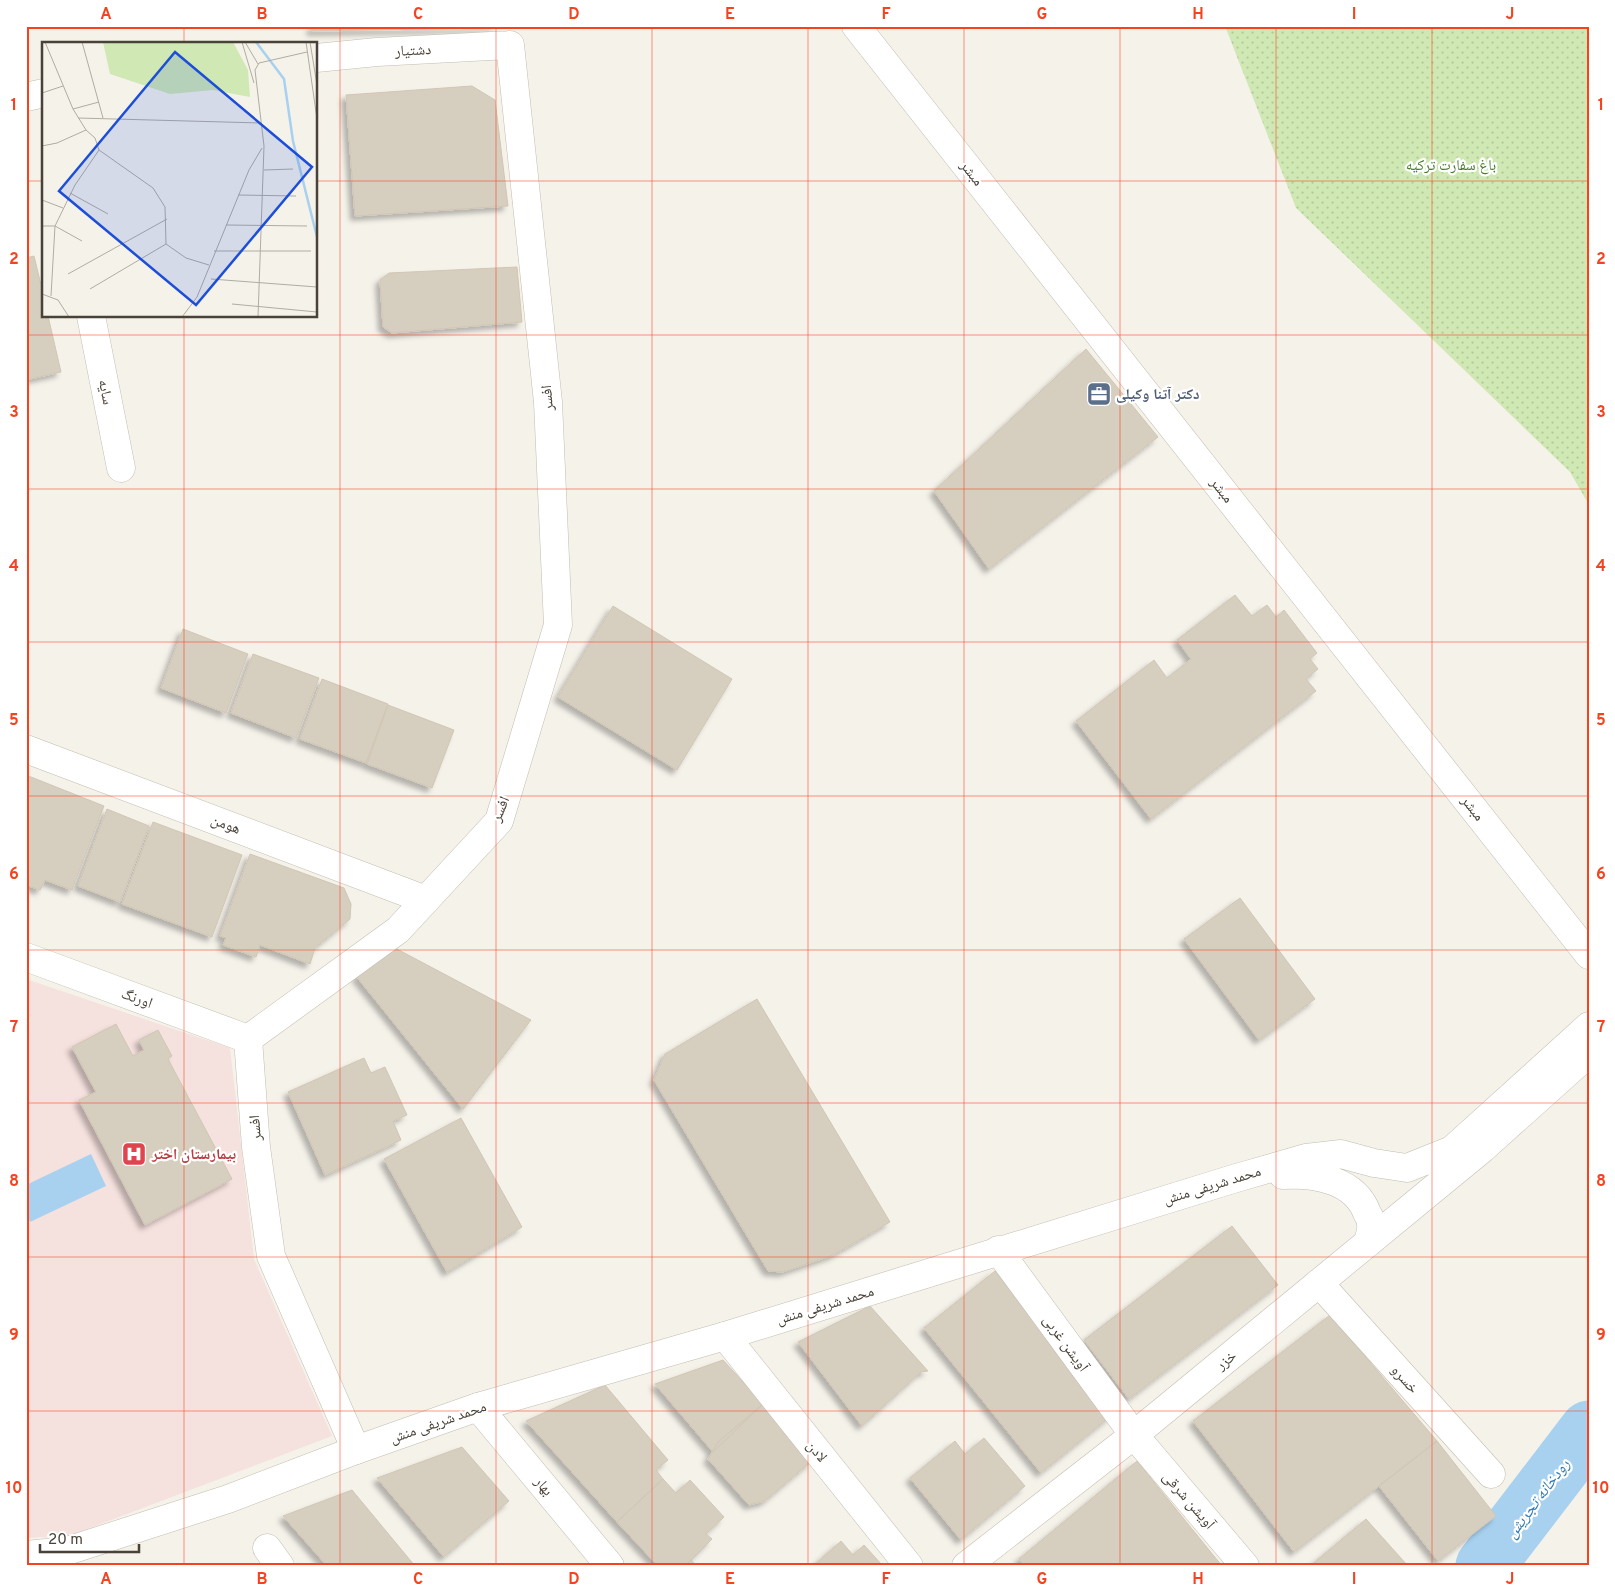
<svg xmlns="http://www.w3.org/2000/svg" width="1615" height="1592" font-family="Overpass,'Noto Naskh Arabic',sans-serif">
<defs>
<pattern id="green-dots" width="8" height="8" patternUnits="userSpaceOnUse" patternTransform="scale(1.25)"><rect width="8" height="8" fill="#d0e8b4"/><path d="M2 2h.1M6 6h.1" fill="none" stroke="#b4c89c" stroke-width="1.8" stroke-linecap="round"/></pattern>
<filter id="shadow"><feDropShadow dx="-4.5" dy="4.5" stdDeviation="2.5" flood-color="#0004"/></filter>
</defs>
<rect width="100%" height="100%" fill="#f5f2ea"/>
<!-- medical -->
<path fill="#f5e1de" d="M26,979L230,1048L254,1259L332,1436L69,1536L26,1538Z"/>
<!-- green -->
<path fill="url(#green-dots)" d="M1225,26H1589V505L1570,472L1296,208Z"/>
<!-- water -->
<path fill="#a8d1f0" d="M91,1154L106,1186L30,1222L26,1214V1185Z"/>
<g fill="none" stroke-linecap="round" stroke-linejoin="round">
<!-- river -->
<path stroke="#a8d1f0" stroke-width="59" d="M1485,1566L1589,1430"/>
</g>
<!-- building -->
<path fill="#d6cebf" stroke="#d1c6b3" filter="url(#shadow)" d="M311,26H496L494,28L312,31Z
M472,86L495,100L508,206L355,216L346,95Z
M34,256L44,297V316H48L61,372L26,380V258Z
M517,267L522,322L392,333L383,327L380,280L389,273Z
M1086,349L1158,437L989,569L934,491Z
M1235,595L1252,616L1267,605L1276,617L1284,610L1317,653L1310,659L1318,669L1306,679L1316,691L1151,819L1076,721L1154,660L1167,678L1191,659L1177,640Z
M613,606L732,679L677,770L558,697Z
M183,629L248,654L226,713L161,688Z
M253,654L319,678L296,738L231,713Z
M322,679L388,704L366,763L300,739Z
M388,705L454,730L432,788L367,764Z
M26,775L104,806L72,890L45,880L40,890L26,885Z
M107,809L149,826L120,902L78,886Z
M153,822L242,855L212,937L122,904Z
M250,854L344,888L351,904L350,919L315,948L310,964L260,945L256,957L223,945L226,938L220,936Z
M1240,898L1315,999L1259,1040L1184,939Z
M395,948L531,1020L463,1109L356,976Z
M757,999L890,1222L833,1255L783,1272L768,1271L654,1080L665,1054Z
M116,1024L133,1056L144,1050L139,1040L158,1030L172,1056L168,1059L232,1179L145,1225L79,1100L96,1092L72,1047Z
M364,1058L371,1073L385,1067L407,1115L393,1121L401,1140L325,1175L288,1092Z
M461,1118L522,1227L447,1272L384,1159Z
M1232,1226L1278,1285L1129,1399L1084,1340Z
M995,1271L1111,1416L1041,1473L924,1328Z
M870,1306L928,1371L921,1372L862,1426L798,1342Z
M1330,1315L1437,1441L1294,1552L1193,1421Z
M723,1360L763,1404L713,1452L655,1384Z
M605,1385L668,1460L656,1470L663,1479L617,1522L526,1421Z
M763,1404L812,1461L765,1501L749,1505L708,1459L718,1442Z
M984,1438L1025,1486L961,1540L910,1478L955,1441L965,1454Z
M1437,1441L1496,1516L1438,1561L1379,1486Z
M462,1447L509,1501L444,1557L377,1478Z
M1137,1461L1222,1566H1024L1019,1559Z
M663,1479L676,1493L690,1480L724,1517L706,1534L712,1539L685,1566H658L617,1522Z
M352,1490L415,1566H327L283,1516Z
M1366,1519L1408,1566H1310Z
M841,1541L853,1555L864,1545L883,1566H813Z
M691,1560L696,1566H685Z"/>
<g fill="none" stroke-linecap="round" stroke-linejoin="round">
<defs>
<path id="minor" d="M856,26L1589,955
M316,58L377,52L510,45
M26,97L44,93
M91,316L121,468
M26,749L426,900
M26,957L248,1039
M998,1250L1134,1435L1245,1566
M1319,1283L1491,1474
M725,1336L909,1566
M478,1407L610,1566
M356,1450L271,1256L256,1147L248,1039L398,930L499,821L558,625L548,402L510,45
M267,1548L280,1566"/>
<path id="tertiary" d="M1283,1175C1315,1173 1355,1180 1367,1213C1369,1216 1371,1220 1371,1224C1372,1230 1369,1237 1368,1243
M26,1555L67,1551L228,1499L356,1450L478,1407L725,1336L1233,1179L1306,1158L1341,1154L1374,1163L1407,1168L1452,1150L1589,1026
M966,1566L1134,1435L1319,1283L1482,1149L1589,1053"/>
</defs>
<!-- minor casing -->
<use href="#minor" stroke="#c3bdaf" stroke-width="29"/>
<!-- tertiary casing -->
<use href="#tertiary" stroke="#c3bdaf" stroke-width="29"/>
<!-- minor -->
<use href="#minor" stroke="#fff" stroke-width="28"/>
<!-- tertiary -->
<use href="#tertiary" stroke="#fff" stroke-width="28"/>
</g>
<!-- grid -->
<path fill="none" stroke="#f7421e" stroke-width="1" stroke-opacity="0.55" d="M184,26V44M340,26V1566M496,26V1566M652,26V1566M808,26V1566M964,26V1566M1120,26V1566M1276,26V1566M1432,26V1566M26,181H44M316,181H1589M184,316V1566M26,335H1589M26,489H1589M26,642H1589M26,796H1589M26,950H1589M26,1103H1589M26,1257H1589M26,1411H1589"/>
<!-- icons -->
<defs>
<symbol id="office-square" viewBox="-11 -11 22 22"><rect x="-9" y="-9" width="18" height="18" rx="4" fill="#5c6f8a" stroke="#fff"/><path d="M-6-3h4V-5.5h4V-3h4V5H-6ZM-1-4.5V-3h2v-1.5ZM-6 0V1H6V0Z" fill="#fff"/></symbol>
<symbol id="hospital-square" viewBox="-11 -11 22 22"><rect x="-9" y="-9" width="18" height="18" rx="4" fill="#e0444e" stroke="#fff"/><path d="M-5-5h3v3.5h4V-5h3V5h-3V1.5h-4V5h-3Z" fill="#fff"/></symbol>
</defs>
<g fill-rule="evenodd">
<use href="#office-square" x="1085" y="380" width="28" height="28"/>
<use href="#hospital-square" x="120" y="1140" width="28" height="28"/>
</g>
<g text-anchor="middle" stroke-width="4.5" stroke-linejoin="round" paint-order="stroke">
<!-- street labels -->
<g font-size="15" fill="#494238" stroke="#fff">
<text transform="translate(413 50) rotate(-3)" y="5">دشتیار</text>
<text transform="translate(972 173) rotate(52)" y="5">مبشر</text>
<text transform="translate(106 392) rotate(79)" y="5">سایه</text>
<text transform="translate(547 398) rotate(-95)" y="5">افسر</text>
<text transform="translate(1222 490) rotate(52)" y="5">مبشر</text>
<text transform="translate(1473 808) rotate(52)" y="5">مبشر</text>
<text transform="translate(500 809) rotate(-67)" y="5">افسر</text>
<text transform="translate(226 824) rotate(21)" y="5">هومن</text>
<text transform="translate(137 998) rotate(20)" y="5">اورنگ</text>
<text transform="translate(255 1128) rotate(-94)" y="5">افسر</text>
<text transform="translate(1212 1185) rotate(-17)" y="5">محمد شریفی منش</text>
<text transform="translate(825 1305) rotate(-17)" y="5">محمد شریفی منش</text>
<text transform="translate(1066 1343) rotate(54)" y="5">آویشن غربی</text>
<text transform="translate(1226 1360) rotate(-39)" y="5">خزر</text>
<text transform="translate(1405 1379) rotate(48)" y="5">خسرو</text>
<text transform="translate(438 1422) rotate(-19)" y="5">محمد شریفی منش</text>
<text transform="translate(817 1451) rotate(51)" y="5">لادن</text>
<text transform="translate(544 1486) rotate(50)" y="5">بهار</text>
<text transform="translate(1189 1500) rotate(49)" y="5">آویشن شرقی</text>
</g>
<!-- park labels -->
<g font-size="15" fill="#487b2b" stroke="#fff">
<text x="1451" y="170">باغ سفارت ترکیه</text>
</g>
<!-- service labels -->
<g font-size="15" font-weight="bold" fill="#4e5e75" stroke="#fff" text-anchor="start">
<text x="1116" y="399">دکتر آتنا وکیلی</text>
</g>
<!-- health labels -->
<g font-size="15" font-weight="bold" fill="#be3a42" stroke="#fff" text-anchor="start">
<text x="152" y="1159">بیمارستان اختر</text>
</g>
<!-- water labels -->
<g font-size="16" font-style="italic" fill="#317bb5" stroke="#fff">
<text transform="translate(1537 1498) rotate(-53)" y="6">رودخانه تجریش</text>
</g>
</g>
<!-- overview -->
<g transform="translate(42 42)">
<rect width="275" height="275" fill="#f5f2ea"/>
<path d="M61,0H191L206,28L208,55L171,48L128,52L68,32Z" fill="#d0e8b4"/>
<path fill="none" stroke="#a8d1f0" stroke-width="2.5" d="M214,0L242,37L251,99L275,195"/>
<path fill="none" stroke="#b0aca3" stroke-width="1" d="M3,0L31,67L44,88L53,96L57,108M40,0L61,76M200,0L212,41M203,0L216,22M264,0L275,77M268,0L275,43M0,51L21,44M31,67L57,60M36,76L219,81M0,104L15,101L44,88M57,108L111,146L123,165L124,202L144,216L167,223M222,128L251,127M28,151L66,172M196,153L254,154M0,158L21,166M184,183L265,184M0,184H13L40,199M172,209H269M26,232L125,177M169,237L275,245M48,247L124,202M0,252L16,258L27,275M9,254L13,184L33,143L57,108M190,262L275,270M140,275L155,255L207,128L220,106M216,275L222,104L213,28L217,21L265,10"/>
<path fill="#1d4ed8" fill-opacity="0.15" stroke="#1d4ed8" stroke-width="2.5" d="M133,10L270,125L154,263L17,149Z"/>
<rect width="275" height="275" fill="none" stroke="#494238" stroke-width="2.5"/>
</g>
<!-- border -->
<rect width="1615" height="1592" fill="none" stroke="#ffffff" stroke-width="55"/>
<!-- scale -->
<path d="M40 1544v8h99v-8" fill="none" stroke="#494238" stroke-width="2.5"/>
<text x="48" y="1544" font-size="15" fill="#494238" stroke="#ffffff" stroke-width="4" paint-order="stroke">20 m</text>
<rect x="28" y="28" width="1560" height="1536" fill="none" stroke="#f7421e" stroke-width="2"/>
<g font-size="16" text-anchor="middle" font-weight="bold" fill="#f7421e">
<text x="106" y="19">A</text>
<text x="262" y="19">B</text>
<text x="418" y="19">C</text>
<text x="574" y="19">D</text>
<text x="730" y="19">E</text>
<text x="886" y="19">F</text>
<text x="1042" y="19">G</text>
<text x="1198" y="19">H</text>
<text x="1354" y="19">I</text>
<text x="1510" y="19">J</text>
<text x="14" y="110">1</text>
<text x="1601" y="110">1</text>
<text x="14" y="264">2</text>
<text x="1601" y="264">2</text>
<text x="14" y="417">3</text>
<text x="1601" y="417">3</text>
<text x="14" y="571">4</text>
<text x="1601" y="571">4</text>
<text x="14" y="725">5</text>
<text x="1601" y="725">5</text>
<text x="14" y="879">6</text>
<text x="1601" y="879">6</text>
<text x="14" y="1032">7</text>
<text x="1601" y="1032">7</text>
<text x="14" y="1186">8</text>
<text x="1601" y="1186">8</text>
<text x="14" y="1340">9</text>
<text x="1601" y="1340">9</text>
<text x="14" y="1493">10</text>
<text x="1601" y="1493">10</text>
<text x="106" y="1584">A</text>
<text x="262" y="1584">B</text>
<text x="418" y="1584">C</text>
<text x="574" y="1584">D</text>
<text x="730" y="1584">E</text>
<text x="886" y="1584">F</text>
<text x="1042" y="1584">G</text>
<text x="1198" y="1584">H</text>
<text x="1354" y="1584">I</text>
<text x="1510" y="1584">J</text>
</g>
</svg>
